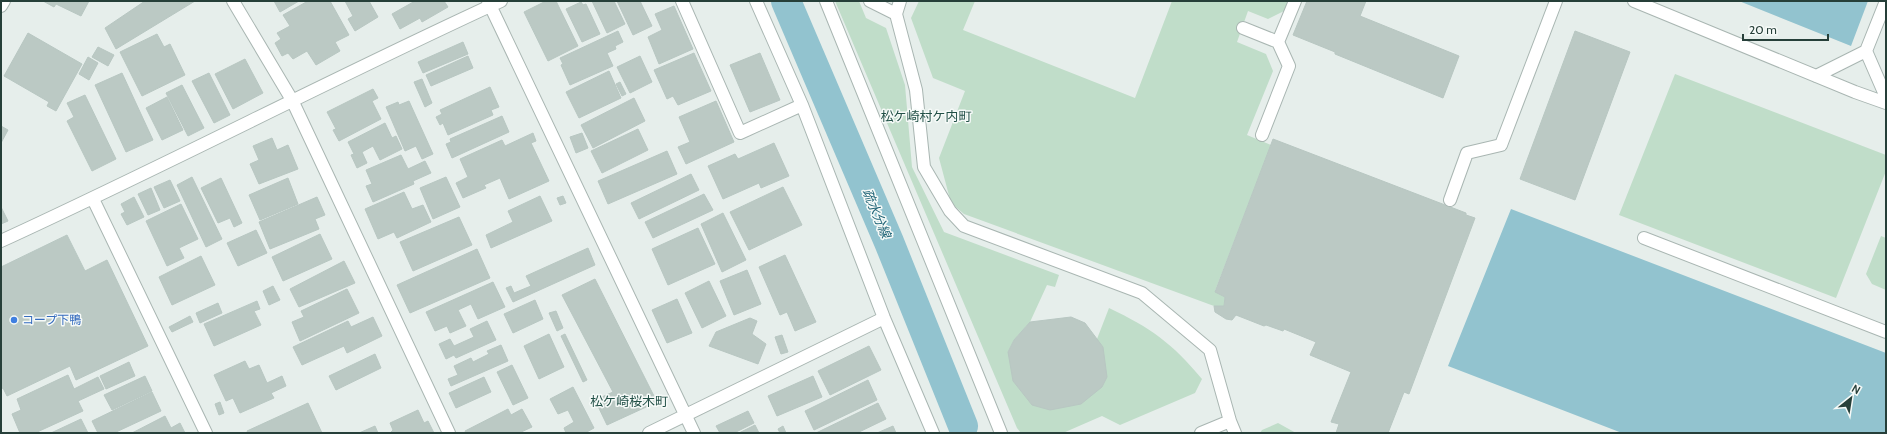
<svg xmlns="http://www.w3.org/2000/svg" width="1887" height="434" font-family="Cabin,'Noto Sans JP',sans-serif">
<rect width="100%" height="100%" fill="#e6eeeb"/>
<!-- green -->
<path fill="#c0ddc9" d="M835,1H859L866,18L886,28L905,85L912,167L944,232L1059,275L1055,287L1047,285L1030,322L1014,340L1008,352L1097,339L1109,308C1151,328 1172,343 1202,379L1195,393L1120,425L1102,416L1063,433H1021L1017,428Z
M919,1H975L963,30L1135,98L1172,1H1288L1284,11L1268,19L1248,11L1237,42L1266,54L1273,71L1247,135L1271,145L1215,291L1225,297L1224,306H1214L964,214L951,203L939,158L965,91L933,78L911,18Z
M1675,74L1886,155V171L1836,298L1619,215Z
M1881,236L1886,238V290L1872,284L1866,274Z
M1278,423L1296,433H1260L1262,430Z"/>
<!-- water -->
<path fill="#92c3cf" d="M1739,1H1868L1851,46Z
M1511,209L1886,353V433H1622L1448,366Z"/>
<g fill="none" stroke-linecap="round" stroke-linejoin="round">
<!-- canal -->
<path stroke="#92c3cf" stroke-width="30" d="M786,1L889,242L963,426"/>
</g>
<!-- building -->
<path fill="#bbc9c4" stroke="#b8c7c2" d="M43,1H89L81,16L56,4L54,7Z
M145,1H195L116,49L105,28Z
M274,1H299L280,12Z
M308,1H330L349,35L335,42L340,51L316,65L307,51L293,59L288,53L282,56L275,43L281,39L277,33L290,26L283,15Z
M345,1H369L378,17L355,31L348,19L353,16Z
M415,1H444L448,7L422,22L420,18L400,29L392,14Z
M546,1H556L578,46L548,61L524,12Z
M592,1H614L625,24L607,33Z
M617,1H640L652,26L633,35Z
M1307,1H1366L1360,16L1459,56L1443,98L1335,54V52L1293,35Z
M581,2L583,5L586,4L600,34L582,42L566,9Z
M674,6L693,49L659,64L648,37L662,30L655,14Z
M618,31L623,42L615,46L616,49L607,53L613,66L570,85L561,65L563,64L560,58Z
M1575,31L1630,52L1575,200L1520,179Z
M28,33L82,64L56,111L47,106L49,102L4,76Z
M157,34L164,47L170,44L185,75L142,96L120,52Z
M463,42L468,54L423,73L418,62Z
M98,47L114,55L108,66L92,57Z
M694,53L711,91L678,105L673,96L667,99L654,70Z
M760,53L780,100L750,112L730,65Z
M468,56L473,68L431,86L426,75Z
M640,56L652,82L630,93L617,67Z
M88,57L98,63L89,80L79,74Z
M245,59L263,93L233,109L215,74Z
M609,71L621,98L579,118L566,92Z
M122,73L153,140L126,152L95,85Z
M209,73L230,115L214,123L192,81Z
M422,79L432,103L425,107L414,82Z
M620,82L626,94L622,96L616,84Z
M182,85L204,128L188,136L166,93Z
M490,87L499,107L491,110L493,115L448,135L443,123L440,125L436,117L442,114L440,110Z
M373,89L378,98L372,101L381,119L339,141L333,130L336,129L327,112Z
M85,95L116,159L92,171L67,121L74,117L67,103Z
M167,97L183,130L162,140L146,108Z
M634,98L645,121L593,148L581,125Z
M409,101L433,154L422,159L416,146L405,151L386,107L398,102L399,105Z
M716,101L734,142L686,164L678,147L690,142L679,117Z
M502,116L509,132L452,158L446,144L451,142L450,139Z
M385,123L392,138L396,136L402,149L380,160L373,146L362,152L367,163L357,168L351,155L354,154L348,142Z
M1,126L8,130L1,143Z
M638,129L648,150L602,173L591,151Z
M533,133L536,141L531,143L549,181L509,199L500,178L484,185L486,188L463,198L456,183L468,177L460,159L502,140L505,146Z
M582,133L588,148L576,153L570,137Z
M272,138L277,150L288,145L298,169L259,184L250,164L259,160L253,146Z
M1273,139L1466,213V215L1475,218L1409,394L1404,392L1388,433H1336L1339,424L1331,422L1351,372L1310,355L1316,342L1284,329L1283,331L1266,325L1264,326L1236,315L1232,320L1226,319L1215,312L1214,306H1224L1225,297L1215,292Z
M774,143L789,176L761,188L759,183L723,199L708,166L735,154L738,159Z
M667,151L677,174L608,204L598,181Z
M401,155L408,169L425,161L431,173L413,181L414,184L373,202L366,186L372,184L366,170Z
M691,174L699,190L639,219L631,203Z
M192,177L222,239L206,247L177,185Z
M446,177L460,207L433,219L420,188Z
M221,178L242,223L234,227L230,218L218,223L201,188Z
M288,178L298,204L260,220L249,195Z
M170,180L180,201L164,208L154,187Z
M783,187L802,225L749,250L730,212Z
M151,188L160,210L148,215L138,194Z
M404,192L412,209L423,205L431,222L397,238L394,232L378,239L365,209Z
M704,194L713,210L653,238L645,222Z
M540,196L552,221L491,248L486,235L513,222L508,211Z
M563,196L566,203L560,205L557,198Z
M134,197L144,217L127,225L121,214L125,212L121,204Z
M317,197L325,215L315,219L319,229L270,249L259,222Z
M181,204L198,239L179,248L184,258L167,266L146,221Z
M1,207L8,221L1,224Z
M723,213L746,260L722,272L701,224Z
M459,217L472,245L413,271L400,242Z
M698,228L715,264L668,285L652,249Z
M256,230L267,253L238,266L227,243Z
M320,234L332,259L283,281L272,257Z
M67,235L85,271L107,260L148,346L76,380L70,366L7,396L3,388L1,389V267Z
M588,248L595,265L513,302L506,288L511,286L514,293L531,286L526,276Z
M477,249L490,278L410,313L397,285Z
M785,255L816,322L795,331L787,312L780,315L759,267Z
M201,256L215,285L172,305L159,277Z
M344,261L355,283L299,307L290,289Z
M747,270L761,304L734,315L720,281Z
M595,279L657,402L607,425L595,400L613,392L562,295Z
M709,281L726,316L702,328L685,293Z
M493,282L505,307L478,319L471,304L458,310L466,326L450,333L447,326L435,331L426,312Z
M273,286L280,300L269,305L263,291Z
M347,289L359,313L300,341L292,322L304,317L301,311Z
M677,299L692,333L667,343L652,310Z
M535,300L543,319L513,333L504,314Z
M257,301L260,309L254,311L261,325L214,346L204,324Z
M218,303L222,313L200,323L196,313Z
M556,311L563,328L557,331L549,313Z
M190,316L193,322L172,332L169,327Z
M373,317L382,336L347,353L344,346L302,365L293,347L348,321L351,327Z
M1071,317L1085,323L1103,347L1107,377L1102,387L1081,404L1050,410L1032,405L1013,381L1008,352L1014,340L1030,322Z
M750,318L757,321L752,334L766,344L758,364L709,346L716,332Z
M487,321L496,340L456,358L454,355L446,359L439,344L450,339L454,346L474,337L470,329Z
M549,334L564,367L539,379L524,346Z
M565,334L587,380L583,382L561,336Z
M782,335L788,352L781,354L775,337Z
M501,345L508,361L451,386L448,379L458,375L454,366L471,358L473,362L489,354L487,351Z
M869,346L881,370L830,395L818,371Z
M375,354L381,368L336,390L329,376Z
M245,361L249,369L259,365L267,383L282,376L286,386L271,393L274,398L240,413L233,398L226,401L214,375Z
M129,362L135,376L106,389L100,376Z
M512,365L528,398L513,405L497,372Z
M68,375L74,389L98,377L104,389L78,401L83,411L35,433H20L12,414L21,410L17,399Z
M145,376L152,391L112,410L104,395Z
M813,376L822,397L777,416L768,396Z
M484,377L491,392L456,408L449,393Z
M868,380L877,400L814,430L805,411Z
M573,387L594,428L585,433H566L564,428L574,422L568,410L558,414L550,399Z
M152,392L161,411L114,433H98L92,421Z
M220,402L224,413L219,415L215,404Z
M308,403L322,433H248L247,431Z
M878,403L886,419L857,433H816Z
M508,409L511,415L522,409L532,427L519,433L482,432L466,433L465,431Z
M418,410L424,423L428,421L434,433H390L393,430L390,423Z
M748,411L754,423L734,433H720L716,426Z
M165,416L171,428L180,423L185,433H132Z
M81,419L88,433H51Z
M755,425L759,433H739Z
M375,426L378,433H359Z
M783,426L786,433H780L778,429Z
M893,426L896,433H877Z"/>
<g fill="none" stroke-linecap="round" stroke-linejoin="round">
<defs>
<path id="minor" d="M233,1L292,100L449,433
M488,1L694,433
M682,1L740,133L802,105
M756,1L802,105L884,318L933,433
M826,1L1001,433
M870,1L896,14
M900,1L896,14L916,90L924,167L950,211L964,226L1142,293L1210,350L1230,421L1201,433
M1634,1L1855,92L1886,103
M1,6L4,1
M1243,28L1278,42
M1866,51L1886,97
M1816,76L1866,51L1886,1
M1262,135L1289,66L1278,42L1295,1
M93,199L206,433
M1450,200L1467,153L1501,145L1556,1
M1644,238L1886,332
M1,241C169,164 333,78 501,1
M1230,421L1235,433
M649,433L884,318"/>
</defs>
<!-- minor casing -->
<use href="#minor" stroke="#a9b6b2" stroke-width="14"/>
<!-- minor -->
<use href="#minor" stroke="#fff" stroke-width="12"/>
</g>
<!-- markers -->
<circle fill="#3f7fe0" stroke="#f6faf8" stroke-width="1.5" cx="14" cy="320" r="4"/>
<g text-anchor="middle" stroke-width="3" stroke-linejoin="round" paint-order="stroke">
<!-- shop labels -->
<g font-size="12" fill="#366cbe" stroke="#f6faf8" text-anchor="start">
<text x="22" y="324">コープ下鴨</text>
</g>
<!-- neighbourhood labels -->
<g font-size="13" fill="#225047" stroke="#f6faf8">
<text x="926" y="121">松ケ崎村ケ内町</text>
<text x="629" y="406">松ケ崎桜木町</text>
</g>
<!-- water labels -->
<g font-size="13" font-style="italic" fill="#236678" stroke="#f6faf8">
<text transform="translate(877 213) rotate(67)" y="5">疏水分線</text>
</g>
</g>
<!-- border -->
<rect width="1887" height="434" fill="none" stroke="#263f39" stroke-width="4"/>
<!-- north arrow -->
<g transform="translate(1851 398) rotate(30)" stroke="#f6faf8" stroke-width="3" paint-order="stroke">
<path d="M0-3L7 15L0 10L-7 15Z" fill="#263f39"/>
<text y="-6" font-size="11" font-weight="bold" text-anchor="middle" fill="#263f39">N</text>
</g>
<!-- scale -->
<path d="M1743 34v6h85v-6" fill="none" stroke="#263f39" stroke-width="2"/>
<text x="1749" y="34" font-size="12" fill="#263f39" stroke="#f6faf8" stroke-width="3" paint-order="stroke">20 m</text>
</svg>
